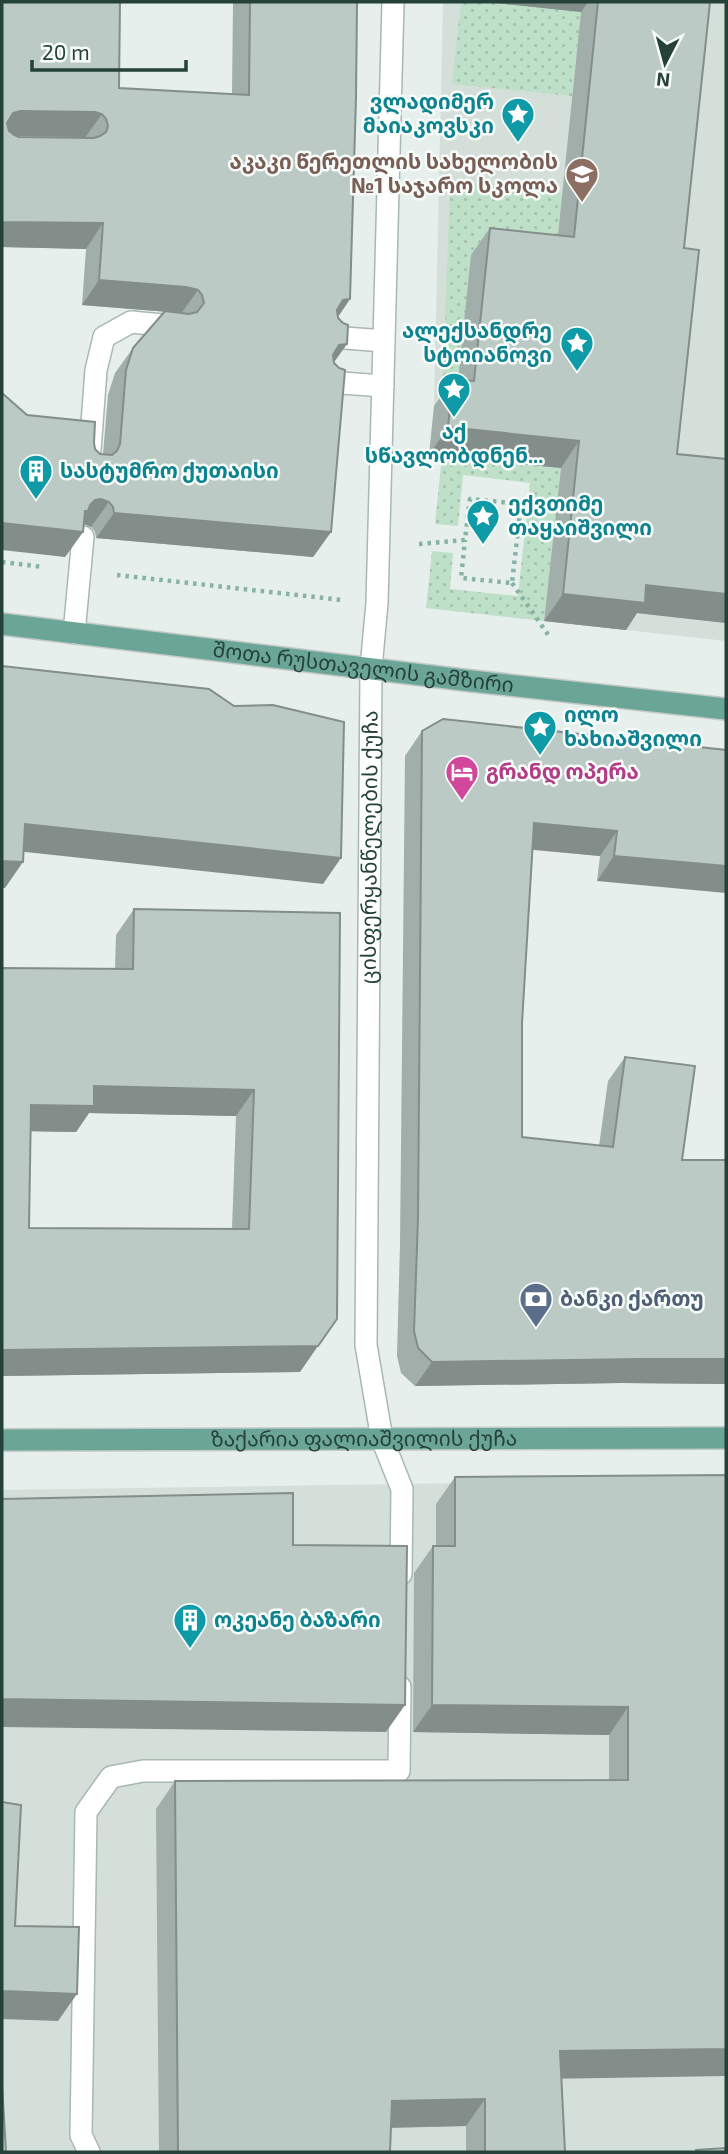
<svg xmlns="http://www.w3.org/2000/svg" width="728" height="2154" font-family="'Exo 2','Noto Sans Georgian',sans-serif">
<defs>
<pattern id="grass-dots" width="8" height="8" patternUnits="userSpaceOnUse" patternTransform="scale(1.75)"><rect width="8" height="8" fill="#bfe0c8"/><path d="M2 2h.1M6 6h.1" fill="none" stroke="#a4c1ad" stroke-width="1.8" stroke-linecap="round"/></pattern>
</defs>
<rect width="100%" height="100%" fill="#e6efeb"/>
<!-- built -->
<path fill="#d4dfda" d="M443,2H726V641L544,621L560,469L429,455L434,406Z
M726,1479V2152H2V1490Z"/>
<!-- grass -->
<path fill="url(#grass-dots)" d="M461,2H487L581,12L572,96L452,84Z
M450,182L562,193L555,264L455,408L442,407Z
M442,456L561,468L544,621L426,608L432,551L453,553L450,589L518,596L530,483L463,475L458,526L435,524Z"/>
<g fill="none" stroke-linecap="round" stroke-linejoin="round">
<defs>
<path id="lane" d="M332,337L384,341
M328,382L383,386
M90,450L96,370L104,337L131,322L173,326
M74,633L83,537
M382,1439L402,1489L401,1574
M89,2152L81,2135L86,1812L111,1777L143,1771H399L400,1687"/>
<g id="street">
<path id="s1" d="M382,1439L366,1345L371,668L377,603L393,2"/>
</g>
<g id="primary">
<path id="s2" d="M2,624L472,681L726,709"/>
<path id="s3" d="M2,1440L726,1438"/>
</g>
</defs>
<!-- lane casing -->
<use href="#lane" stroke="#a8b8b2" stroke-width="24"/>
<!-- street casing -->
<use href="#street" stroke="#a8b8b2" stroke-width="24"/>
<!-- primary casing -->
<use href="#primary" stroke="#c2cac8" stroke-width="24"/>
<!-- path -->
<path stroke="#86b3a5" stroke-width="4.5" stroke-dasharray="3.5 5" stroke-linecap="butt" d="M419,544L465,540L470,499L521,504L512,583L461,578L465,540
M2,562L43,567
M117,575L342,600
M512,583L549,636"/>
<!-- lane -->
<use href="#lane" stroke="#fff" stroke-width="21"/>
<!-- street -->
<use href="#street" stroke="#fff" stroke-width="21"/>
<!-- primary -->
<use href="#primary" stroke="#6aa596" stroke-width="21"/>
</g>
<!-- wall -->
<path fill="#a1aea9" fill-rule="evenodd" d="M2,2L119,88L232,94L233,2H357L350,299L338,317L347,344L334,362L331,532L313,557L96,538L95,532L91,527L84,524L83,532L65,557L27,415L94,443L95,449L100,454H103L108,395L115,373L133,348L169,312L82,305L86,249L2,247ZM16,136L77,137L80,138L19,137Z
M487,2H710L684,248L677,454L726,459V623L637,613L626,630L544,621L561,468L429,455L434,406L453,379L458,380L471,255L490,228L558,235L581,12Z
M422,731L726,750L597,881L600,856L533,850L522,1023V1137L599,1146L608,1081L625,1057L682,1160H726V1384L622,1383L415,1386L401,1373L397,1356L400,1244L405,756Z
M134,909L340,913L300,1372L2,1376V968L115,969L116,935ZM89,1113L236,1116L232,1229L29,1228L30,1131L76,1132Z
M726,1475L561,2078L565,2152H466V2126L391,2128L390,2152H159L156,1809L175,1781L609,1780V1735L413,1732L414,1573L433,1546H436V1504L455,1477Z"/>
<!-- shaded-wall -->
<path fill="#838d89" d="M487,2H588L581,12Z
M20,111L95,112L102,114L84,139L77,137L2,136V128L13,113Z
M2,222L103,223L86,249L2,247Z
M99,280L186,287L198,290L180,315L169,312L82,305Z
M350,299L333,324L326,326L343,300Z
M347,344L329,369L322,371L339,345Z
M448,427L579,441L561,468L429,455Z
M101,499L109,502L91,527L84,524L83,532L65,557L2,550V523L90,505L95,500Z
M114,513L331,532L313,557L96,538Z
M646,585L726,594V623L637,613L626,630L544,621L563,594Z
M534,823L617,831L600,856L517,848Z
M25,824L341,858L323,884L7,850Z
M614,856L726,866V893L597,881Z
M2,861L23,862L5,888H2Z
M94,1086L254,1090L236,1116L89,1113L76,1132L12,1131L31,1105Z
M318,1346L300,1372L2,1376V1350Z
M639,1359H726V1384L622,1383L415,1386L432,1362Z
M2,1699L405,1705L386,1732L2,1727Z
M432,1705L628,1707L609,1735L413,1732Z
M2,1991L77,1994L58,2021L2,2019Z
M726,2049V2076L541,2079L560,2051Z
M485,2099L466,2126L373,2128L392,2101Z"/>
<!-- building -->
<path fill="#bbcac4" stroke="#838d89" stroke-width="2" fill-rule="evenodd" d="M2,2H120L119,88L249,95L250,2H357L356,98L350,299L343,300L337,310L338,318L343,323L348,325L347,344L339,345L333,355L334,363L339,368L345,370L331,532L114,513L113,507L109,502L101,499L95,500L90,505L88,511H85L83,532L2,523V393L27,415L95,422L94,443L95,449L100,454L112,455L117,451L120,444L126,370L133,348L165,311L189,314L197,312L204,303L202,295L198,290L186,287L99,280L103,223L2,222ZM20,111L95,112L102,114L106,119L108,126L106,132L100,136L94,138L19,137L14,135L9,131L7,123L13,113Z
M598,2H710L684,248L699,250L677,454L726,459V594L646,585L645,603L563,594L579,441L448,427L453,379L474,381L490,228L574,237Z
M2,666L209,689L234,706L273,705L344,722L341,858L25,824L23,862L2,861Z
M443,719L726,750V866L614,856L617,831L534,823L522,1023V1137L613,1147L625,1057L695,1066L682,1160H726V1359H639L432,1362L418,1348L414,1331L418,1219L422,731Z
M134,909L340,913L337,1319L318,1346L2,1350V968L133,969ZM94,1086L254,1090L249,1229L29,1228L31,1105L94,1106Z
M726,1475V2049L560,2051L565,2152H485V2099L392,2101L390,2152H178L175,1781L628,1780V1707L432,1705L433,1546H455V1477Z
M293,1493V1545L407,1546L405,1705L2,1699V1499Z
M2,1802L21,1805L15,1926L79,1927L77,1994L2,1991Z
M2,2084L6,2152H2Z
M726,2148V2152H692H696V2150Z"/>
<!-- icons -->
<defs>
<symbol id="sight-pin" viewBox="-11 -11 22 30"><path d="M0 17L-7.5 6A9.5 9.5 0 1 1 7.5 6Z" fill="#0f9aa8" stroke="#f7fbf9"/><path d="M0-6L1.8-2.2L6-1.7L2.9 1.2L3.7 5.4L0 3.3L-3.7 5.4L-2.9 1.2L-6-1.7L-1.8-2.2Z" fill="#fff"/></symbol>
<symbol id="school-pin" viewBox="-11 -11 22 30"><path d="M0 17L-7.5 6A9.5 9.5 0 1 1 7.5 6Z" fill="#8d6e63" stroke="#f7fbf9"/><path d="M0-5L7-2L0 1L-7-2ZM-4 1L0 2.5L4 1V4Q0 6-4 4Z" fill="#fff"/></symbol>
<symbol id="building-pin" viewBox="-11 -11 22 30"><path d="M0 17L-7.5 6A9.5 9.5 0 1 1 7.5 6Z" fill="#0f9aa8" stroke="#f7fbf9"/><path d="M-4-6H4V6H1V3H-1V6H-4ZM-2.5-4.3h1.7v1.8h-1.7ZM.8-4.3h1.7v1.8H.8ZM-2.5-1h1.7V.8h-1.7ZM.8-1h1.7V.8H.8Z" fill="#fff"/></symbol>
<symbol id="hotel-pin" viewBox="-11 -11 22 30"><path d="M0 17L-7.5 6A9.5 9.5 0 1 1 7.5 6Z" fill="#d1479c" stroke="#f7fbf9"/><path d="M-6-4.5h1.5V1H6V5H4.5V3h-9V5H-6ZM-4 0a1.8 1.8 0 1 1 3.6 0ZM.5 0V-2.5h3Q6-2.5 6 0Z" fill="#fff"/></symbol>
<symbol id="bank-pin" viewBox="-11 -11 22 30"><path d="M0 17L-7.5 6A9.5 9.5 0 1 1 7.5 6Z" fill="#5c6f8a" stroke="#f7fbf9"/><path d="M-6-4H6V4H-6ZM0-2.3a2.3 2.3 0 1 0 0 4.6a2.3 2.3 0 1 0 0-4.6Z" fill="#fff"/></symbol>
</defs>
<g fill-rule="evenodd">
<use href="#sight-pin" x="499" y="95" width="38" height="52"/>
<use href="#school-pin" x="563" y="155" width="38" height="52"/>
<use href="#sight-pin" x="558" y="324" width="38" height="52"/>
<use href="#sight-pin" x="435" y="370" width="38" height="52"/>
<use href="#building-pin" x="17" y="452" width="38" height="52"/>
<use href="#sight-pin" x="464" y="497" width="38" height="52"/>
<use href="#sight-pin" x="521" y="708" width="38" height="52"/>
<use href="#hotel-pin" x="443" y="753" width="38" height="52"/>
<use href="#bank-pin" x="517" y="1280" width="38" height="52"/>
<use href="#building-pin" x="171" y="1601" width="38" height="52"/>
</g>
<g text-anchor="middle" stroke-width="5" stroke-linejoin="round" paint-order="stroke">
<!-- culture labels -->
<g font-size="21" font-weight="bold" fill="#0d838f" stroke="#f7fbf9" text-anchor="start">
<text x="494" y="109" text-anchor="end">ვლადიმერ<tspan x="494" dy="24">მაიაკოვსკი</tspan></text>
<text x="552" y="338" text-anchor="end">ალექსანდრე<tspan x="552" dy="24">სტოიანოვი</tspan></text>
<text x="454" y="439" text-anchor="middle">აქ<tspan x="454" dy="24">სწავლობდნენ...</tspan></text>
<text x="60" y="478">სასტუმრო ქუთაისი</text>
<text x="508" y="511">ექვთიმე<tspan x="508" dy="24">თაყაიშვილი</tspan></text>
<text x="564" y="722">ილო<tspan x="564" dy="24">ხახიაშვილი</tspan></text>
<text x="214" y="1627">ოკეანე ბაზარი</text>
</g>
<!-- education labels -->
<g font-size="21" font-weight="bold" fill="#785e54" stroke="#f7fbf9" text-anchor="end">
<text x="558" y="169">აკაკი წერეთლის სახელობის<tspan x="558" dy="24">№1 საჯარო სკოლა</tspan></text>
</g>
<!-- street labels -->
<g font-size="21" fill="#24423a" stroke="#f7fbf9">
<text dy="7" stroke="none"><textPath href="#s2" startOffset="364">შოთა რუსთაველის გამზირი</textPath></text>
<text dy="7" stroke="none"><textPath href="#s1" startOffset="593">ცისფერყანწელების ქუჩა</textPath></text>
<text dy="7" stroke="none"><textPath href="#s3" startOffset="362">ზაქარია ფალიაშვილის ქუჩა</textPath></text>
</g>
<!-- hotel labels -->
<g font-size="21" font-weight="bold" fill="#b23c85" stroke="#f7fbf9" text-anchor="start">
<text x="486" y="779">გრანდ ოპერა</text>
</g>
<!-- service labels -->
<g font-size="21" font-weight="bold" fill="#4e5e75" stroke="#f7fbf9" text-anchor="start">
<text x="560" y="1306">ბანკი ქართუ</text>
</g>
</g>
<!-- border -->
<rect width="728" height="2154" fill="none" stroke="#24423a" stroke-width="7"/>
<!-- north arrow -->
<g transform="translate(665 63) rotate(186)" stroke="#f7fbf9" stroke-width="5" paint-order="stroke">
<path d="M0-5L12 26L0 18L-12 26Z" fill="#24423a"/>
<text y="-10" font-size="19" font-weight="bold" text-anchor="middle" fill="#24423a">N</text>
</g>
<!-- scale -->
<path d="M32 60v10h154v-10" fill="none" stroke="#24423a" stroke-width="3.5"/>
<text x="42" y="60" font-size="21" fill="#24423a" stroke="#f7fbf9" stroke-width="5" paint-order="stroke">20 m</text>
</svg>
